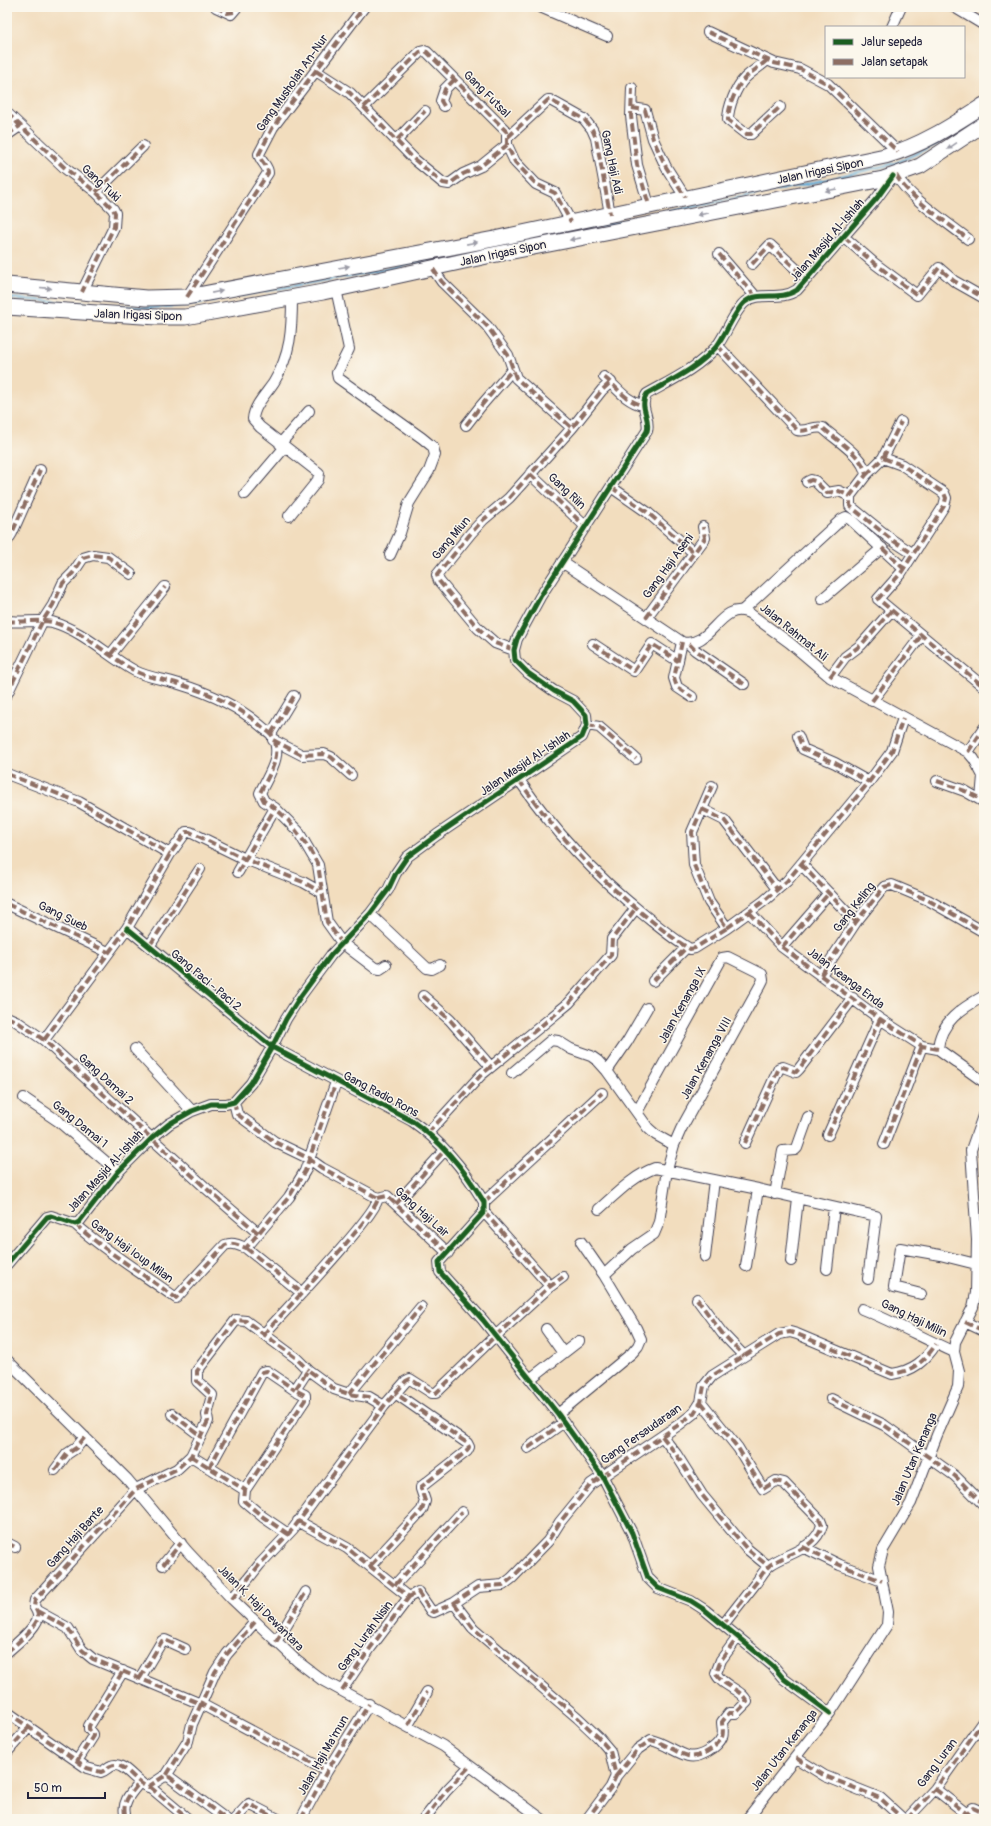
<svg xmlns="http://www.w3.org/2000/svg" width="991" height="1826" font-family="Pangolin,sans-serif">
<rect width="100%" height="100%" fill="#fbf7ec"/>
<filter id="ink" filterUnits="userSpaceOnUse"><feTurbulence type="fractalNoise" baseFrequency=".025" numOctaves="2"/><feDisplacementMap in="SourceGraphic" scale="8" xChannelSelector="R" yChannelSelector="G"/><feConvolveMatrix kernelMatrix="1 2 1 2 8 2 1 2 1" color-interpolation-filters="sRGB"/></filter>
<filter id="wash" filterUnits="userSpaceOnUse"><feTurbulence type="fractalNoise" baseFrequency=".012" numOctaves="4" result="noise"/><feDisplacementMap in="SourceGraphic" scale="16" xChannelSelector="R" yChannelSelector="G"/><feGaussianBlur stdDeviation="0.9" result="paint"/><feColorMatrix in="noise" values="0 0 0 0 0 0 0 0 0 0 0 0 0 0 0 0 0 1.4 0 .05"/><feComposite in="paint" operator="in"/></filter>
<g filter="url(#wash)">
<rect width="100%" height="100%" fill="#f2ddbe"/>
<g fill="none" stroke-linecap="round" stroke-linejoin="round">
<!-- stream -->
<path stroke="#5facd8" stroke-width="3" d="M512,244L825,180L896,163L935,145L971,122
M7,298L149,308L186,305L382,270L469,252"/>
</g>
</g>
<g filter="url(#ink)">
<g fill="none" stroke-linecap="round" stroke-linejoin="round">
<defs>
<path id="street" d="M216,7L231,14L237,7
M540,7L607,36
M954,7L984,25
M892,27L901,7
M708,32L774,63L800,69L828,84L898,152
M767,60C760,67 752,71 745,78C736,87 728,107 728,120L746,134H751L780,107
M316,71L350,93L415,160L443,183L449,184L463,174L481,166L507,145
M632,88L631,116L637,165L649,205
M444,106L441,101L445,89L454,80
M364,107L420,52L424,51L427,52L507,132V145L515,162L536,184L555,193L571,222
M632,108L645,110L653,139L666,167L685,197
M7,113L66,169L96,192L113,209L115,213L114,227L82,292
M7,135L20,126
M508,137L548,100H550L584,119L592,129L596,138L610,214
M397,140L425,111
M896,175C908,197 948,223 968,239
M96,192L143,146
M844,237L874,263L917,295L939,268L954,281L984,298
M719,254L756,297
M752,264L770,245L807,279
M433,269L442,282L487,326L508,355L516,378L572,428
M336,289L349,349L337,373L338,378L422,438L433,447L435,455L429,471L409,503L400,533L390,555
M187,297L268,173C268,165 260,162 259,154L273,127L364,7
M717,345L797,430C806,433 814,425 823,428C836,440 864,456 866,475L850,496V506L892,540L912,553
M604,377C617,387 625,401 642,405
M466,425L480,407L513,369
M280,444L309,411
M883,458L902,465L944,493L946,498L944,506L901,573L878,599L984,687
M530,474L586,527
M866,475L883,458L901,422
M807,482L811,480L815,481L827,493L839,491L850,496
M611,487L647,512L694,553
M245,494L285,447
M289,516L318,480L319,473L260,427L253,419C254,405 267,393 274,382C291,354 292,329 292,298
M7,541L12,533L40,470
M562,562L682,642C712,649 720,600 749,613L790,643L830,677L968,752L974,759L983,776L981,799
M822,599L882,548
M743,610L842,519L846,517L851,520L903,568
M646,618L705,538L703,527
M7,621C21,623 39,619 52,622C84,631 107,656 135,671C149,678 164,679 179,684C209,693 237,705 261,726C264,729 268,731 271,734C285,754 268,775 260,793L264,801L275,808L298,831L318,865L327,922L342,943L375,968L380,969L386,965
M682,642L674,678L677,687L692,697
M593,644L634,671L652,644L678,661
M689,644L695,650L744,684
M514,650L495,643L478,628L439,581L437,575L471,533L483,520L509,498L572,428L602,390L611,382
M111,654L165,587
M830,677L845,657L861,645L891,611
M7,694L42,622L53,605L63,583L73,573L83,558L93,555L108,557L131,574
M872,701L921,636
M587,725L599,727L636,759
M271,734L294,696
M798,736L803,749L835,763L869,782
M273,740L302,755L324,754L331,757L351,775
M968,752L984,728
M7,774L79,802L170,854
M519,780C554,831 595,875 643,914C658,926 673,939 690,949L695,948L727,928L709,902L694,865L692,832L712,786
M937,781L965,791L984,802
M702,809L724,820L777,889
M801,864L856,922
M238,872L275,808
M7,904L108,952
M749,912L782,947L880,1019L922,1046L938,1049
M370,914L427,968L432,969L440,965
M127,928L272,1047L412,1121C441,1141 466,1172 484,1202V1212L439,1262L440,1272L483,1320L558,1414L603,1477L632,1533L648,1578L658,1588L691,1601L705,1610L773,1666L784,1679L830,1713
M727,928L764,901L787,881L869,782L892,751L903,718
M150,945L200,869
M782,947L829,893
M821,975L856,922L884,887L892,885L928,900L984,932
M653,981L687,947
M423,996L450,1020L491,1067
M984,996C962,1008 940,1022 938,1049L984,1082
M7,1017L16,1021L44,1040L207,1189L258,1233
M44,1040L127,928L170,854L186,832H190L245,859L303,882L319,891
M135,1049L192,1111
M607,1071L627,1042L647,1008
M512,1073L551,1040L558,1041L571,1049L591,1056L598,1061L607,1071L648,1128L656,1135L674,1145
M24,1098L58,1121L118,1172
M234,1102L237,1114L275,1142L308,1158L322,1168L378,1198C377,1215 281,1315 264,1334
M428,1133L481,1075L569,1003L611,955L612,939L636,908
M828,1135L880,1019
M745,1143L779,1068L783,1067L796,1072L799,1069L853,998
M884,1144L922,1046
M775,1194L783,1151L795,1150L797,1148L808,1117
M378,1198L387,1196L448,1253
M484,1202L602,1093
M396,1204L445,1150
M599,1209C616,1194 633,1176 655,1168L758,1189L876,1216L868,1279
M484,1212L550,1286
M75,1224C106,1252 142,1273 176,1298L225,1245C233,1242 238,1245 246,1248L289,1197L305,1171L336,1082
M581,1242L604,1275
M246,1248L302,1293
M705,1257L714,1180
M791,1261L798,1199
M7,1264L47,1217L51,1216L75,1224L79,1222L118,1172L152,1138L169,1124L192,1111L211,1104H226L234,1102L251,1083L272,1047L286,1019L300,997L331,955L370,914L388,890L396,873L407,857L437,835L582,737L587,725L586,715L573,701L554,691L528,673L515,660L514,650L517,639L540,597L647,431C651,417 638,407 647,394C672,380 698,368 717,346C726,334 735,310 745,302C760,290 779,302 797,290L877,198L893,176
M746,1266L758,1189
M827,1269L834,1207
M921,1294L894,1287L900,1248L940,1255L976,1264
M697,1299L722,1333L744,1356
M862,1309C894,1322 923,1338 954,1352
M965,1322L984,1331
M546,1329L563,1353
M7,1360L127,1479L187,1551L232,1599L297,1661L322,1680L443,1746L542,1819
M530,1379L579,1341
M349,1394L421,1307
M831,1399L884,1425L955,1476L984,1505
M701,1402L738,1448L763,1489L776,1481L784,1483L820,1520L822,1525C816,1549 787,1553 770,1565C764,1570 760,1578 755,1584C744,1598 733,1612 723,1625
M172,1414L201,1436
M558,1414L632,1353L638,1346L641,1339L636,1328L604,1275L632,1249L654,1234L659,1222L667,1170L674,1145L681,1129L761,984L763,980L762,974L728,957L722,958L637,1112
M662,1436L676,1454L702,1495L746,1548L768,1566
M528,1448L564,1422
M191,1456L245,1490
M209,1468L262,1372L267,1371L295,1390
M55,1470L67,1454L76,1448L85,1437
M298,1521L347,1548L409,1597L418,1592L431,1611L434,1612L454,1603L478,1587L503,1585L512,1578L548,1541L560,1522L591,1484L680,1424L694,1413L701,1402L704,1386L712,1376L779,1334L790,1332L797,1334L892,1374C913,1371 925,1361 936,1344
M288,1534L263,1517L244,1501L245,1490L305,1400V1395L295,1390L308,1370L334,1389L349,1394L369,1397L384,1406
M7,1543L15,1547
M803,1547L840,1565L882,1581
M163,1565L181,1543
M371,1565L422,1510L425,1501L421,1489V1487L467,1451L469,1447L467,1443L395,1393
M395,1585L462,1512
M232,1599L260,1564L293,1529L384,1406L406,1381L410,1379L432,1393H436L491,1340L548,1288L563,1277
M454,1603L473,1628L578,1718L598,1737L610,1751L616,1776L611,1787L587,1819
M37,1611L68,1628L82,1650L93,1659L201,1704L192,1724L188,1741L166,1776
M255,1622L227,1654L215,1672L201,1704L327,1771
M276,1642L306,1592
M7,1652C16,1644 34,1630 38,1618C39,1613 36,1610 34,1606L35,1600L136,1489L177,1469L191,1456L208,1421L207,1415L212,1395L197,1381V1371L236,1320L246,1321L296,1358L308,1370
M140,1678L162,1641L165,1640L185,1649
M342,1690L371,1647L409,1597
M7,1712L87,1768L101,1772C105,1771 108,1767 111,1766C124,1760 136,1784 148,1787L163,1777L168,1776L226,1819
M408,1725L427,1692
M7,1752L29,1727
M796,1758L825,1776L880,1798L903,1819
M77,1761L93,1736V1734L89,1729V1726L123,1671
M616,1776L638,1749L651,1740C664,1743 675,1752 688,1756C699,1759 718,1747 722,1737C724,1731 722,1727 722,1722L729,1713H736L747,1702C742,1689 721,1686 716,1673L721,1660L738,1637
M150,1787L188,1819
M935,1789L967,1814L973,1808L984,1813
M125,1814C122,1801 132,1792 140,1782
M235,1819L249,1804L278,1819
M301,1819L327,1771L369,1704
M424,1819L446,1791L470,1766
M747,1819L830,1713L887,1625L888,1612L879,1566L883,1550L911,1503L937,1435L958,1387L959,1371L954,1352L955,1342L973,1307L976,1293L977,1240L971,1150L984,1113
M907,1819L935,1789L984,1720"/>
<path id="secondary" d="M7,285L146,298L187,297L494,239L885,156C921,146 953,125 984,105
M7,307L157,317H185L323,292L487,256L883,179L920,166L984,124"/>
</defs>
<!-- street casing -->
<use href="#street" stroke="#413e4f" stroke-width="12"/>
<!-- secondary casing -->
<use href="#secondary" stroke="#413e4f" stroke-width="17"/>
<!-- street -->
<use href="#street" stroke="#fff" stroke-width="10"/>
<!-- secondary -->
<use href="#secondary" stroke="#fff" stroke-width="15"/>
<!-- quiet -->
<path stroke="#8d6e63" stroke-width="4" stroke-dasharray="8 4" stroke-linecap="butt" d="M216,7L227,13L234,12
M708,32L774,63L800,69L828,84L898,152
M767,60C760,67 752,71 745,78C736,87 728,107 728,120L746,134H751L780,107
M316,71L350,93L415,160L443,183L449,184L463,174L481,166L507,145
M632,88L631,116L637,165L649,205
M444,106L441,101L445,89L454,80
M364,107L420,52L424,51L427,52L507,132V145L515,162L536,184L555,193L571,222
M632,108L645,110L653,139L666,167L685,197
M7,113L66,169L96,192L113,209L115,213L114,227L82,292
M7,135L20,126
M508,137L548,100H550L584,119L592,129L596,138L610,214
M397,140L425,111
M896,175C908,197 948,223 968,239
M96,192L143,146
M844,237L874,263L917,295L939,268L954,281L984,298
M719,254L756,297
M752,264L770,245L807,279
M433,269L442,282L487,326L508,355L516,378L572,428
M187,297L268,173C268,165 260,162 259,154L273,127L364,7
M717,345L797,430C806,433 814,425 823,428C836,440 864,456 866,475L850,496V506L892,540L912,553
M604,377C617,387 625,401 642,405
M466,425L480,407L513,369
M883,458L902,465L944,493L946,498L944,506L901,573L878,599L984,687
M530,474L586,527
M866,475L883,458L901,422
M807,482L811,480L815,481L827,493L839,491L850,496
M611,487L647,512L694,553
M7,541L12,533L40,470
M882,548L903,568
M646,618L705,538L703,527
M7,621C21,623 39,619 52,622C84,631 107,656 135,671C149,678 164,679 179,684C209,693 237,705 261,726C264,729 268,731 271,734C285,754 268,775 260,793L264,801L275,808L288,820L309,848L318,865L327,922L342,943
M682,642L674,678L677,687L692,697
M593,644L634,671L652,644L678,661
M689,644L695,650L744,684
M514,650L495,643L478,628L439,581L437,575L471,533L483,520L509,498L572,428L602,390L611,382
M111,654L165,587
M830,677L845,657L861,645L891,611
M7,694L42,622L53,605L63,583L73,573L83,558L93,555L108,557L131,574
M872,701L921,636
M587,725L599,727L636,759
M271,734L294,696
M798,736L803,749L835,763L869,782
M273,740L302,755L324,754L331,757L351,775
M968,752L984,728
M7,774L79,802L170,854
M519,780C554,831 595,875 643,914C658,926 673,939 690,949L695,948L727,928L709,902L694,865L692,832L712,786
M937,781L965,791L981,799
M702,809L724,820L777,889
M801,864L856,922
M238,872L275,808
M7,904L108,952
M749,912L782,947L880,1019L922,1046L938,1049
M727,928L764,901L787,881L869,782L892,751L903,718
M150,945L200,869
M782,947L829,893
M821,975L856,922L884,887L892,885L928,900L984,932
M653,981L687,947
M423,996L450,1020L491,1067
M7,1017L16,1021L44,1040L207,1189L258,1233
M44,1040L127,928L170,854L186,832H190L245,859L303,882L319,891
M234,1102L237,1114L275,1142L308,1158L322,1168L378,1198C377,1215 281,1315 264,1334
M428,1133L481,1075L569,1003L611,955L612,939L636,908
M828,1135L880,1019
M745,1143L779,1068L783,1067L796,1072L799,1069L853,998
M884,1144L922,1046
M378,1198L387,1196L448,1253
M484,1202L602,1093
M396,1204L445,1150
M484,1212L550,1286
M75,1224C106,1252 142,1273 176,1298L225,1245C233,1242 238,1245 246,1248L289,1197L305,1171L336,1082
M246,1248L302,1293
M697,1299L722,1333L744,1356
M965,1322L984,1331
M349,1394L421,1307
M831,1399L884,1425L955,1476L984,1505
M701,1402L738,1448L763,1489L776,1481L784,1483L820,1520L822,1525C816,1549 787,1553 770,1565C764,1570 760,1578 755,1584C744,1598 733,1612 723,1625
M172,1414L201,1436
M662,1436L676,1454L702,1495L746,1548L768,1566
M528,1448L564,1422
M191,1456L245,1490
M209,1468L262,1372L267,1371L295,1390
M55,1470L67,1454L76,1448L85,1437
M298,1521L347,1548L409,1597L418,1592L431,1611L434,1612L454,1603L478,1587L503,1585L512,1578L548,1541L560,1522L591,1484L680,1424L694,1413L701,1402L704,1386L712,1376L779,1334L790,1332L797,1334L892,1374C913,1371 925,1361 936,1344
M288,1534L263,1517L244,1501L245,1490L305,1400V1395L295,1390L308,1370L334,1389L349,1394L369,1397L384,1406
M7,1543L15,1547
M803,1547L840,1565L882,1581
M163,1565L181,1543
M371,1565L422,1510L425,1501L421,1489V1487L467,1451L469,1447L467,1443L395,1393
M395,1585L462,1512
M232,1599L260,1564L293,1529L384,1406L406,1381L410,1379L432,1393H436L491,1340L548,1288L563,1277
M454,1603L473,1628L578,1718L598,1737L610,1751L616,1776L611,1787L587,1819
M37,1611L68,1628L82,1650L93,1659L201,1704L192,1724L188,1741L166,1776
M255,1622L227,1654L215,1672L201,1704L327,1771
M276,1642L306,1592
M7,1652C16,1644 34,1630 38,1618C39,1613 36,1610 34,1606L35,1600L136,1489L177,1469L191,1456L208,1421L207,1415L212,1395L197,1381V1371L236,1320L246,1321L296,1358L308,1370
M140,1678L162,1641L165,1640L185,1649
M342,1690L371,1647L409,1597
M7,1712L87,1768L101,1772C105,1771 108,1767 111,1766C124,1760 136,1784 148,1787L163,1777L168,1776L226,1819
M408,1725L427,1692
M7,1752L29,1727
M796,1758L825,1776L880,1798L903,1819
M77,1761L93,1736V1734L89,1729V1726L123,1671
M616,1776L638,1749L651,1740C664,1743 675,1752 688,1756C699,1759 718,1747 722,1737C724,1731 722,1727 722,1722L729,1713H736L747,1702C742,1689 721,1686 716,1673L721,1660L738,1637
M150,1787L188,1819
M935,1789L967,1814L973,1808L984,1813
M125,1814C122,1801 132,1792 140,1782
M235,1819L249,1804L278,1819
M301,1819L327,1771L369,1704
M424,1819L446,1791L470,1766
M907,1819L935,1789L984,1720"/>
<defs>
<path id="cycleway" d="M127,928L272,1047L412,1121C441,1141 466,1172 484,1202V1212L439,1262L440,1272L483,1320L558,1414L603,1477L632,1533L648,1578L658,1588L691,1601L705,1610L773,1666L784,1679L830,1713
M7,1264L47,1217L51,1216L75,1224L79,1222L118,1172L152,1138L169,1124L192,1111L211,1104H226L234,1102L251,1083L272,1047L286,1019L300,997L331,955L370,914L388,890L396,873L407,857L437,835L582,737L587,725L586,715L573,701L554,691L528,673L515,660L514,650L517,639L540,597L647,431C651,417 638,407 647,394C672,380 698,368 717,346C726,334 735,310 745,302C760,290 779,302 797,290L877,198L893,176"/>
</defs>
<!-- cycleway casing -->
<use href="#cycleway" stroke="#fbf7ec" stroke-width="8"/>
<!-- cycleway -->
<use href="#cycleway" stroke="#1b5e20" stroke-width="5"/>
</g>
<!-- one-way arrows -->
<defs><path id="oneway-solid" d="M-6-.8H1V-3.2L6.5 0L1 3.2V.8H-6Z"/></defs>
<g fill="#9c9ca7">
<use href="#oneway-solid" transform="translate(952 146) rotate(146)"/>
<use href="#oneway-solid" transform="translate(831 190) rotate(169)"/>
<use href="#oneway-solid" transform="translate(703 214) rotate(170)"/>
<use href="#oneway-solid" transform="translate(575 239) rotate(169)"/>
<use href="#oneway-solid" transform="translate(472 243) rotate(-11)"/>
<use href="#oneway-solid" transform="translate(344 267) rotate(-10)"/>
<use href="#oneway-solid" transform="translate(46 288) rotate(5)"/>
<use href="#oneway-solid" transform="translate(217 292) rotate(-11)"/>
</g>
</g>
<g text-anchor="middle" stroke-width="3" stroke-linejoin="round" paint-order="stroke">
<!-- street labels -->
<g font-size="12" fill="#22223b" stroke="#fbf7ec">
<text transform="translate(292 83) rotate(-55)" y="4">Gang Musholah An-Nur</text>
<text transform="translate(487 94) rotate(45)" y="4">Gang Futsal</text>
<text transform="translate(612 162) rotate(78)" y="4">Gang Haji Adi</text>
<text transform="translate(820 171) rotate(-12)" y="4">Jalan Irigasi Sipon</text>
<text transform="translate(101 183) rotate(43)" y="4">Gang Tuki</text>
<text transform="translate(827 240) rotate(-49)" y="4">Jalan Masjid Al-Ishlah</text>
<text transform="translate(503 253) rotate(-12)" y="4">Jalan Irigasi Sipon</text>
<text transform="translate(138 315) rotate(2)" y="4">Jalan Irigasi Sipon</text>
<text transform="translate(567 491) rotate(43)" y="4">Gang Riin</text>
<text transform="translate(451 538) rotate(-50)" y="4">Gang Miun</text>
<text transform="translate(668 566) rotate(-54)" y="4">Gang Haji Aseni</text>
<text transform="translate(794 632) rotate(39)" y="4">Jalan Rahmat Ali</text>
<text transform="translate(525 763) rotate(-34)" y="4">Jalan Masjid Al-Ishlah</text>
<text transform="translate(854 907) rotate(-52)" y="4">Gang Keling</text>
<text transform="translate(63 916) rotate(26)" y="4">Gang Sueb</text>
<text transform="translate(846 978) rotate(37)" y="4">Jalan Keanga Enda</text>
<text transform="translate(206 980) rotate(40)" y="4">Gang Paci - Paci 2</text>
<text transform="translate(682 1005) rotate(-61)" y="4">Jalan Kenanga IX</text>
<text transform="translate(706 1058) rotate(-61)" y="4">Jalan Kenanga VIII</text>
<text transform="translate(106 1079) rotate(42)" y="4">Gang Damai 2</text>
<text transform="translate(381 1094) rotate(28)" y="4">Gang Radio Rons</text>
<text transform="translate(80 1124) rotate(39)" y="4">Gang Damai 1</text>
<text transform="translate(105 1171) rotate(-48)" y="4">Jalan Masjid Al-Ishlah</text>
<text transform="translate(422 1212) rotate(42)" y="4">Gang Haji Lair</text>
<text transform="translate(132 1251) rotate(36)" y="4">Gang Haji Ioup Milan</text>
<text transform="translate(914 1318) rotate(26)" y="4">Gang Haji Milin</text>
<text transform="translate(641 1434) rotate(-35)" y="4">Gang Persaudaraan</text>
<text transform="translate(914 1459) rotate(-67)" y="4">Jalan Utan Kenanga</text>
<text transform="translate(75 1537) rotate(-48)" y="4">Gang Haji Bante</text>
<text transform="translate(261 1608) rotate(45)" y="4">Jalan K. Haji Dewantara</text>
<text transform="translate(365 1636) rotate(-54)" y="4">Gang Lurah Nisin</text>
<text transform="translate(784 1750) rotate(-52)" y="4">Jalan Utan Kenanga</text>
<text transform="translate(323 1755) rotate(-60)" y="4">Jalan Haji Ma'mun</text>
<text transform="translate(937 1763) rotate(-53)" y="4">Gang Luran</text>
</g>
</g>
<!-- margin -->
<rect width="991" height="1826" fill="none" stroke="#fbf7ec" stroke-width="24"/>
<!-- legend -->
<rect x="825" y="26" width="140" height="52" fill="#fbf7ec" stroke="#a4a2a5"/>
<rect x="833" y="39" width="20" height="6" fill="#1b5e20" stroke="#a4a2a5"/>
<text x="861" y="46" font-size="12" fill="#22223b">Jalur sepeda</text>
<rect x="833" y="59" width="20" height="6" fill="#8d6e63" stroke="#a4a2a5"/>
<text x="861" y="66" font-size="12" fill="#22223b">Jalan setapak</text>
<!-- scale -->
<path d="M28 1792v6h77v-6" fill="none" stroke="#22223b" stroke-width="2"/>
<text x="34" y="1792" font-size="12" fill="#22223b" stroke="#fbf7ec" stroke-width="3" paint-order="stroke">50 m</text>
</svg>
